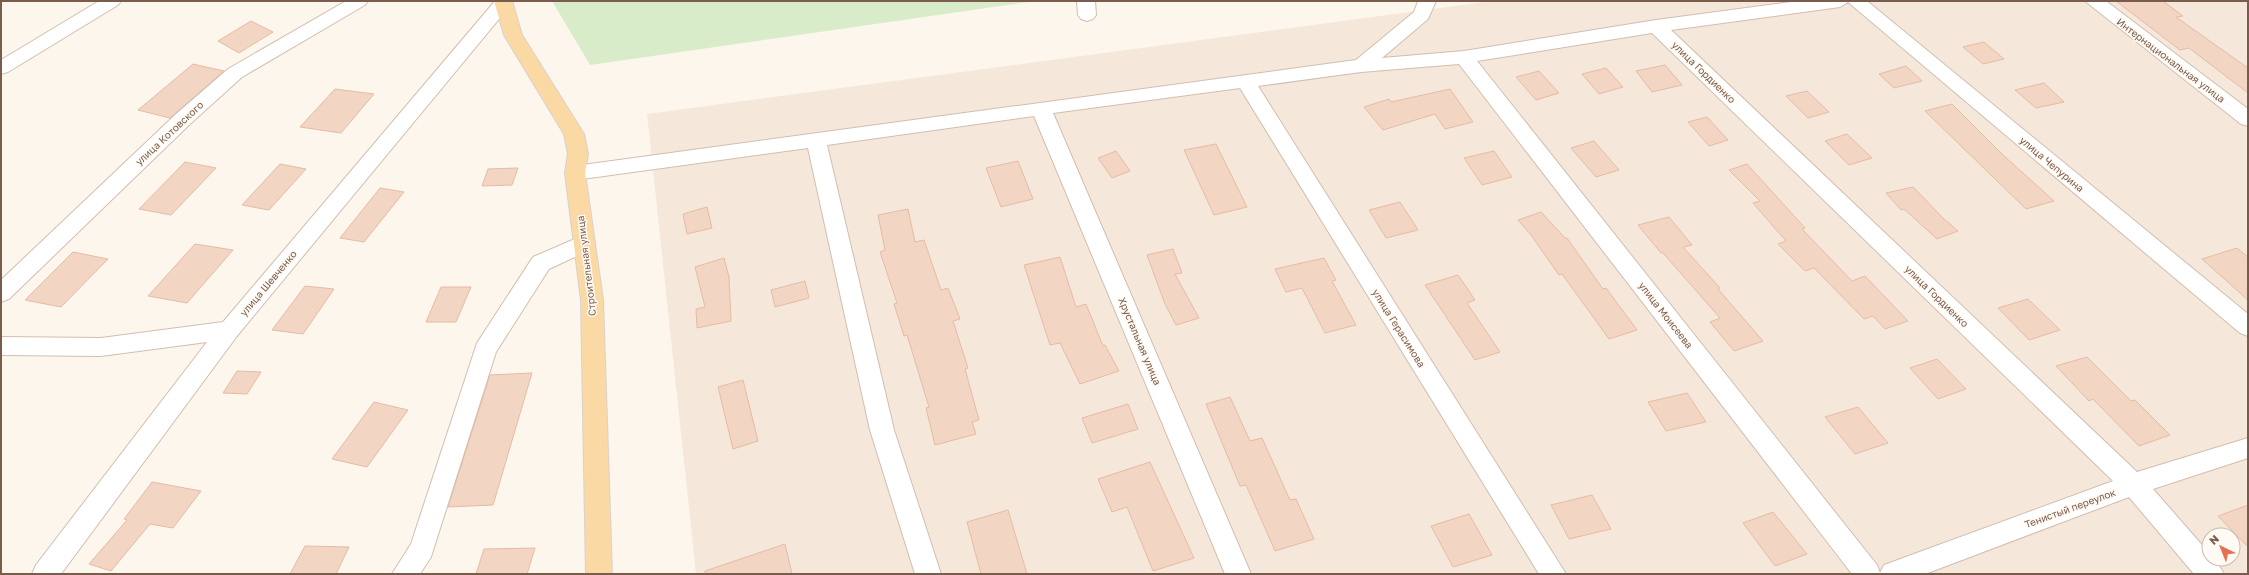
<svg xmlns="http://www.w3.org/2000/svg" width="2249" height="575" font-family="'Golos Text',sans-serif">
<rect width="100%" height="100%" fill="#fdf6ec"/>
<!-- residential -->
<path fill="#f5e8da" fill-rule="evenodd" d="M1492,1H2248V574H696L647,114ZM2209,535H2233V559H2209Z"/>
<!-- green -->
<path fill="#d8ecc9" d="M552,1H1036L590,65Z"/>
<!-- building -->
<path fill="#f3d5c3" stroke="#e6bba3" d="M2116,1H2163L2183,16L2176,17L2248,68V93L2189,48L2180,50Z
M251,21L273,32L239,53L218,41Z
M1984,42L2004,59L1983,64L1963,47Z
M193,64L224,71L170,118L138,110Z
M1665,65L1682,85L1652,92L1636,71Z
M1906,66L1922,81L1894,88L1879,74Z
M1606,68L1623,87L1599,94L1582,74Z
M1539,71L1559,93L1536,100L1516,77Z
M2044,83L2064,102L2036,108L2015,90Z
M335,89L374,94L341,133L300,127Z
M1450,89L1473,122L1445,129L1435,114L1383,130L1364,107L1389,99L1391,102Z
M1807,91L1829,112L1808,118L1786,96Z
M1952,104L2003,155L2054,201L2026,209L1925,111Z
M1707,117L1728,140L1709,146L1688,122Z
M1847,134L1872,158L1849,165L1825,141Z
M1594,141L1619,170L1596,177L1571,148Z
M1216,144L1247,207L1214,215L1184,150Z
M1116,151L1130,171L1112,178L1098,158Z
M1494,151L1512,177L1482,185L1464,158Z
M1018,161L1033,199L1001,207L986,168Z
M185,162L216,168L171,215L139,209Z
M280,164L306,169L269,210L242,205Z
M1747,164L1805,228L1802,229L1852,281L1865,276L1908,321L1885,329L1873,316L1864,319L1814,268L1805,271L1778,244L1786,241L1753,203L1760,201L1729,170Z
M518,168L512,185L482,186L488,169Z
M1913,187L1943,218L1958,231L1937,239L1904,209L1901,210L1886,193Z
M380,188L404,192L364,242L340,238Z
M1400,202L1418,230L1386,238L1369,210Z
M707,207L712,228L687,234L683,214Z
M908,209L915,242L924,240L941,290L948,288L960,319L953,321L968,368L965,369L979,420L972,422L976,434L935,445L926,408L929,407L907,335L904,336L894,304L897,303L880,252L885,250L878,215Z
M1541,212L1565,238H1567L1603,289L1606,288L1637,330L1609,339L1562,274L1559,275L1531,235L1518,220Z
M1669,217L1692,245L1683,247L1720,288L1718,289L1763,341L1734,351L1710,322L1720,318L1663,253H1661L1638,225Z
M195,244L233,250L187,303L148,296Z
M2237,248L2248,257V300L2202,259Z
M1173,249L1182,273L1175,274L1199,318L1176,325L1165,304L1147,255Z
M73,252L108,259L61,307L25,300Z
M1060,257L1076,307L1086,304L1103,346L1105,345L1119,371L1080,384L1060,343L1050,345L1024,265Z
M724,258L729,277L731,321L697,328L696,309L705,307L695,267Z
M1324,258L1336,280L1332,281L1356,325L1325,333L1302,288L1286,292L1275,269Z
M1458,275L1475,300L1467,303L1500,352L1475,360L1425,285Z
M805,281L809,298L775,307L771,290Z
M305,286L334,289L303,334L272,330Z
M441,287H471L456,322H426Z
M2028,299L2060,330L2029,340L1998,308Z
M2087,357L2131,401L2135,400L2170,435L2139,446L2093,399L2089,401L2056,366Z
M1937,359L1966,389L1938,399L1910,368Z
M237,371L261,372L247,394L223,393Z
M532,373L493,505L448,507L490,375Z
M743,380L758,441L733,449L718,387Z
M1687,393L1706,422L1666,431L1648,402Z
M1230,397L1250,441L1262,438L1290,500L1296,499L1314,539L1275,551L1246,485L1240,486L1206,404Z
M374,402L408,410L367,467L332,459Z
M1128,404L1138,429L1092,443L1082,418Z
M1858,407L1888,443L1855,454L1825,417Z
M1150,462L1194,558L1153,571L1127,507L1112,512L1098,479Z
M152,482L201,491L173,528L150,524L111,571L89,564L127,520L124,519Z
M1592,495L1611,529L1569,539L1551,505Z
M2248,505V547L2218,516Z
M1008,510L1027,574H981L967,522Z
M1773,512L1807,554L1775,566L1743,523Z
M1469,514L1492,555L1453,567L1431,526Z
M785,544L792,574H705V571Z
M305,546L349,547L336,574H290Z
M535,548L527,574H476L484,549Z"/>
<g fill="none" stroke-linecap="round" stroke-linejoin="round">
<defs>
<path id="minor" d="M99,1H121L118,5L8,72L1,74V60Z
M346,1H368L365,5L242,77L189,125L9,299L1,302V280L175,115L228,69Z
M495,1L513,2L237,336L61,574H32L36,565L207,342L101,356L1,355V337L101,338L223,322Z
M1077,1H1095L1096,15L1093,19L1087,21L1081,19L1078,15Z
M1418,1H1436L1428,19L1382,58L1464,51L1656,20L1798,1H1867L2248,314V336L2240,333L1848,2L1840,7L1671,30L2137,472L2248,438V458L2153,489L2209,553V559H2215L2224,574H2194L2129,497L1925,574H1852L1459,64L1361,72L1258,86L1566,574H1539L1240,88L1053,113L1251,574H1225L1034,116L827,145L894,430L941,574H915L870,430L808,148L575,180L568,178L565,173L568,168L575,166L1356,60L1414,12ZM1652,33L2113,481L1884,565L1880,573L1877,565L1477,61Z
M2085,1H2106L2248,109V126L2241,124Z
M584,235L592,237L595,243L592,249L549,269L496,352L431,557L420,574H392L411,544L477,343L533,257Z"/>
<path id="major" d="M494,1H512L522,35L584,134L588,154L585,173L603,300L612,574H586L581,300L565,173L568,154L564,134L504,35Z"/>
</defs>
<!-- minor casing -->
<use href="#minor" stroke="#d1beb0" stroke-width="2"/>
<!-- major casing -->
<use href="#major" stroke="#dad1cd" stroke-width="2"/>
<!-- minor -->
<use href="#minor" fill="#fff" fill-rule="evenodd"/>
<!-- major -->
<use href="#major" fill="#fbd9a5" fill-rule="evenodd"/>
</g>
<g text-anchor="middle" stroke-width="3" stroke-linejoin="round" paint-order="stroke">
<!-- street labels -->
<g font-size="10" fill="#7a5c4d" stroke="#fffaf3">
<text transform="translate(2171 60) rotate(37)" y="4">Интернациональная улица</text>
<text transform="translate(1704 72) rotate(44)" y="4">улица Гордиенко</text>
<text transform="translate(169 133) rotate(-43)" y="4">улица Котовского</text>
<text transform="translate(2052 164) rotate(40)" y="4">улица Чепурина</text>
<text transform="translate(586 266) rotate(-97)" y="4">Строительная улица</text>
<text transform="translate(268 283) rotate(-50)" y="4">улица Шевченко</text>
<text transform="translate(1937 296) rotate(44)" y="4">улица Гордиенко</text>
<text transform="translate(1666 315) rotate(52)" y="4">улица Моисеева</text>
<text transform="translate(1399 328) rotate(58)" y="4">улица Герасимова</text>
<text transform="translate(1140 341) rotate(67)" y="4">Хрустальная улица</text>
<text transform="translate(2070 508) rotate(-20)" y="4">Тенистый переулок</text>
</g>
</g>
<!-- border -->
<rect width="2249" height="575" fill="none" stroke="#7a5c4d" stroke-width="4"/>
<!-- north arrow -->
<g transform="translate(2221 547) rotate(317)"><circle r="19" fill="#fffaf3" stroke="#cabbb1"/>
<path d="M0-3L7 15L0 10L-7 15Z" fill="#e76f51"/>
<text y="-6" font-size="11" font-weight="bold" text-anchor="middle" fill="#7a5c4d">N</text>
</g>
</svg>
